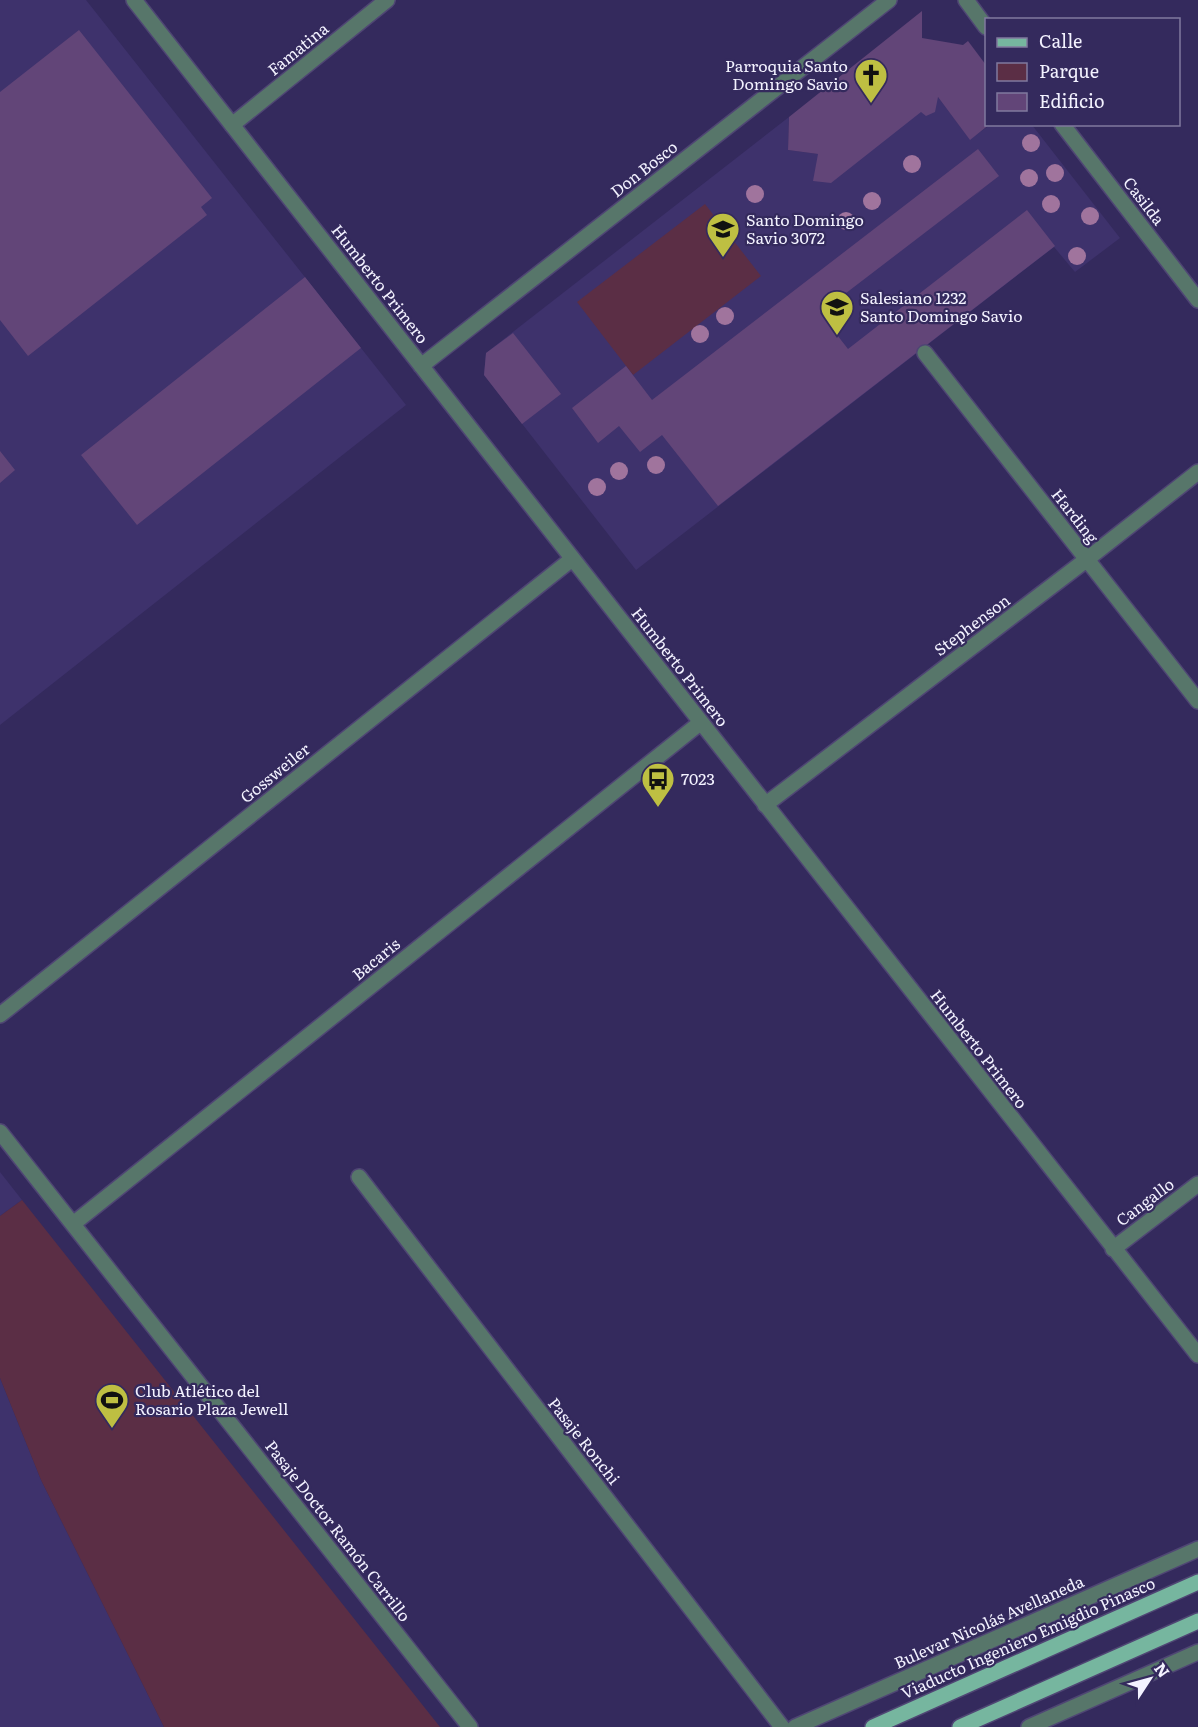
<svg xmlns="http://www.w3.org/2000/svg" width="1198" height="1727" font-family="Literata,serif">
<rect width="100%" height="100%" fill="#342a5d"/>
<!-- built -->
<path fill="#3e326c" d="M0,0H86L406,405L0,725Z
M938,97L970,139L990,125H1032L1120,238L1075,272L1054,247L636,570L484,375L486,353L789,117L788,150L818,154Z
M0,1172L22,1200L0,1216Z
M0,1378L41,1480L164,1727H0Z"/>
<!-- green -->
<path fill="#5b2e45" d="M705,204L761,276L633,375L577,302Z
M22,1200L440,1727H164L41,1480L0,1378V1216Z"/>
<!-- building -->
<path fill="#624578" d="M922,11V38L963,45L968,41L986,65V124H990L970,140L938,97L935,112L926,116L921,112L831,183L813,181L818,154L788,150L789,117Z
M79,30L212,198L201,207L207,215L28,356L0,320V92Z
M978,149L999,176L820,313L848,349L1027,210L1055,246L718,506L662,435L640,452L619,426L598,443L572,408L626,366L652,400Z
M305,277L361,348L137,525L81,455Z
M513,333L561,394L522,424L484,375L486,353Z
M0,451L15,470L0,483Z"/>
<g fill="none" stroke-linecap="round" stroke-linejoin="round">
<defs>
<path id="minor" d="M134,0L1198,1355
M966,0L986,27
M1062,124L1198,300
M232,125L387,0
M925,353L1198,701
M421,366L889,0
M765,805L1086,560L1198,472
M0,1015L572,559
M0,1132L470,1727
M359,1177L782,1727
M73,1224L700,723
M1113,1249L1198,1184
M795,1727L1198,1549
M1029,1727L1198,1652"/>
<path id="major" d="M873,1727L1198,1582
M960,1727L1198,1621"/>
</defs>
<!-- minor casing -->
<use href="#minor" stroke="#4f4674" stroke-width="18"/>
<!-- major casing -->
<use href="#major" stroke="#4f4674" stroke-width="18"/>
<!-- minor -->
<use href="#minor" stroke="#57766a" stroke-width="15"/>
<!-- major -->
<use href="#major" stroke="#76b69f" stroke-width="15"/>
</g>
<!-- trees -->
<g fill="#a0749d">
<circle cx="1031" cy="143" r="9"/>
<circle cx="912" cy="164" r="9"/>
<circle cx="1055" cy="173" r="9"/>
<circle cx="1029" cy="178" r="9"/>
<circle cx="755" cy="194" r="9"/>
<circle cx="872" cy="201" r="9"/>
<circle cx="1051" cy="204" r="9"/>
<circle cx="1090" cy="216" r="9"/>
<circle cx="846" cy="221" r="9"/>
<circle cx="1077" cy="256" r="9"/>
<circle cx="725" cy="316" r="9"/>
<circle cx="700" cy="334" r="9"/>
<circle cx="656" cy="465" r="9"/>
<circle cx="619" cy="471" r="9"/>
<circle cx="597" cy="487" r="9"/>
</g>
<!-- icons -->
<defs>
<symbol id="church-pin" viewBox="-11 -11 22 30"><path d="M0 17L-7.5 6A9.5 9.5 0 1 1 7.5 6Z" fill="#bebf42" stroke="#342a5d"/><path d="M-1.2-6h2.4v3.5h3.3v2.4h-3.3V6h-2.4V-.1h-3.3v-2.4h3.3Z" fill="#111"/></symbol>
<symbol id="university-pin" viewBox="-11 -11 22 30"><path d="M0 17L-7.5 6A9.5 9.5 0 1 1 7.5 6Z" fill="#bebf42" stroke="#342a5d"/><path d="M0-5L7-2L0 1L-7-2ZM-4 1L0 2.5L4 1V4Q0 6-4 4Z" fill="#111"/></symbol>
<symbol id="school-pin" viewBox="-11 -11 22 30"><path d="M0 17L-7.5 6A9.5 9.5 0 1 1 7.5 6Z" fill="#bebf42" stroke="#342a5d"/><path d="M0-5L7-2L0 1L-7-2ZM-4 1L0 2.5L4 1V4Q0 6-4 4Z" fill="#111"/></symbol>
<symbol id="bus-pin" viewBox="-11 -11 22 30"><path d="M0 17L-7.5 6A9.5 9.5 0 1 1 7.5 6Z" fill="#bebf42" stroke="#342a5d"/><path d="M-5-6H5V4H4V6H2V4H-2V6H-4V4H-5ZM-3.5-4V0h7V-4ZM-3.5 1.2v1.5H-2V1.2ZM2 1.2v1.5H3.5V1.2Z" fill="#111"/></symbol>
<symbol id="stadium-pin" viewBox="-11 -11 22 30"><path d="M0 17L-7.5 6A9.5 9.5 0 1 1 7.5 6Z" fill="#bebf42" stroke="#342a5d"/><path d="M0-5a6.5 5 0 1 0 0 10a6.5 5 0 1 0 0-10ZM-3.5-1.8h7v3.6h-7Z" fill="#111"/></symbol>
</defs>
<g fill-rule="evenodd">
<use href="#church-pin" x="852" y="56" width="38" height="52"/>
<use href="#university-pin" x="704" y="210" width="38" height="52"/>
<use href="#school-pin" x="818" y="288" width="38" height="52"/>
<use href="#bus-pin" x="639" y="760" width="38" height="52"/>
<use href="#stadium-pin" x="93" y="1381" width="38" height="52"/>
</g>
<g text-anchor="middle" stroke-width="4.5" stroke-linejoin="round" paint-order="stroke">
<!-- street labels -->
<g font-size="16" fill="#f3f2ff" stroke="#342a5d">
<text transform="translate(298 49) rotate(-39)" y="6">Famatina</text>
<text transform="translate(644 169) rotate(-38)" y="6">Don Bosco</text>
<text transform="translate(1144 201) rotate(52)" y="6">Casilda</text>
<text transform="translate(380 284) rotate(52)" y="6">Humberto Primero</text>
<text transform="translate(1075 516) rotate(52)" y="6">Harding</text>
<text transform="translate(972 625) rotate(-37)" y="6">Stephenson</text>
<text transform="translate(680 667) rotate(52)" y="6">Humberto Primero</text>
<text transform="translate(275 773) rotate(-39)" y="6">Gossweiler</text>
<text transform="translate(376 959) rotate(-39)" y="6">Bacaris</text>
<text transform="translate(979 1049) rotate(52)" y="6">Humberto Primero</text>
<text transform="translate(1145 1202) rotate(-37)" y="6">Cangallo</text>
<text transform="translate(584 1441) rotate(52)" y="6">Pasaje Ronchi</text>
<text transform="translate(338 1531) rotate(52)" y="6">Pasaje Doctor Ramón Carrillo</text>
<text transform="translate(989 1622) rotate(-24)" y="6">Bulevar Nicolás Avellaneda</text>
<text transform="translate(1028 1638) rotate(-24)" y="6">Viaducto Ingeniero Emigdio Pinasco</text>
</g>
<!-- poi labels -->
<g font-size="16" fill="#f3f2ff" stroke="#342a5d" text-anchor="start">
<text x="848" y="72" text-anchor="end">Parroquia Santo<tspan x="848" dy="18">Domingo Savio</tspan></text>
<text x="746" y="226">Santo Domingo<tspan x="746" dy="18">Savio 3072</tspan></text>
<text x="860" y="304">Salesiano 1232<tspan x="860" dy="18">Santo Domingo Savio</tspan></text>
<text x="681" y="785">7023</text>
<text x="135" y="1397">Club Atlético del<tspan x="135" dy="18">Rosario Plaza Jewell</tspan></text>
</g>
</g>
<!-- legend -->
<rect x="985" y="18" width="195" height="108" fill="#342a5d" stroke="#807a9e" stroke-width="1.5"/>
<rect x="997" y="38" width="30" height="9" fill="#76b69f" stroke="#807a9e" stroke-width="1.5"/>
<text x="1039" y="48" font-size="18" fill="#f3f2ff">Calle</text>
<rect x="997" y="63" width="30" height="18" fill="#5b2e45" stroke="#807a9e" stroke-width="1.5"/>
<text x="1039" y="78" font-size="18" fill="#f3f2ff">Parque</text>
<rect x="997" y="93" width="30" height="18" fill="#624578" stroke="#807a9e" stroke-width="1.5"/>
<text x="1039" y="108" font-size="18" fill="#f3f2ff">Edificio</text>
<!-- north arrow -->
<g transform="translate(1150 1679) rotate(54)" stroke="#342a5d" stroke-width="4.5" paint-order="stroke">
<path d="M0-4.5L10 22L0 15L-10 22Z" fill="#f3f2ff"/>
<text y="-9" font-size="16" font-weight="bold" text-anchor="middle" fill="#f3f2ff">N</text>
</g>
</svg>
